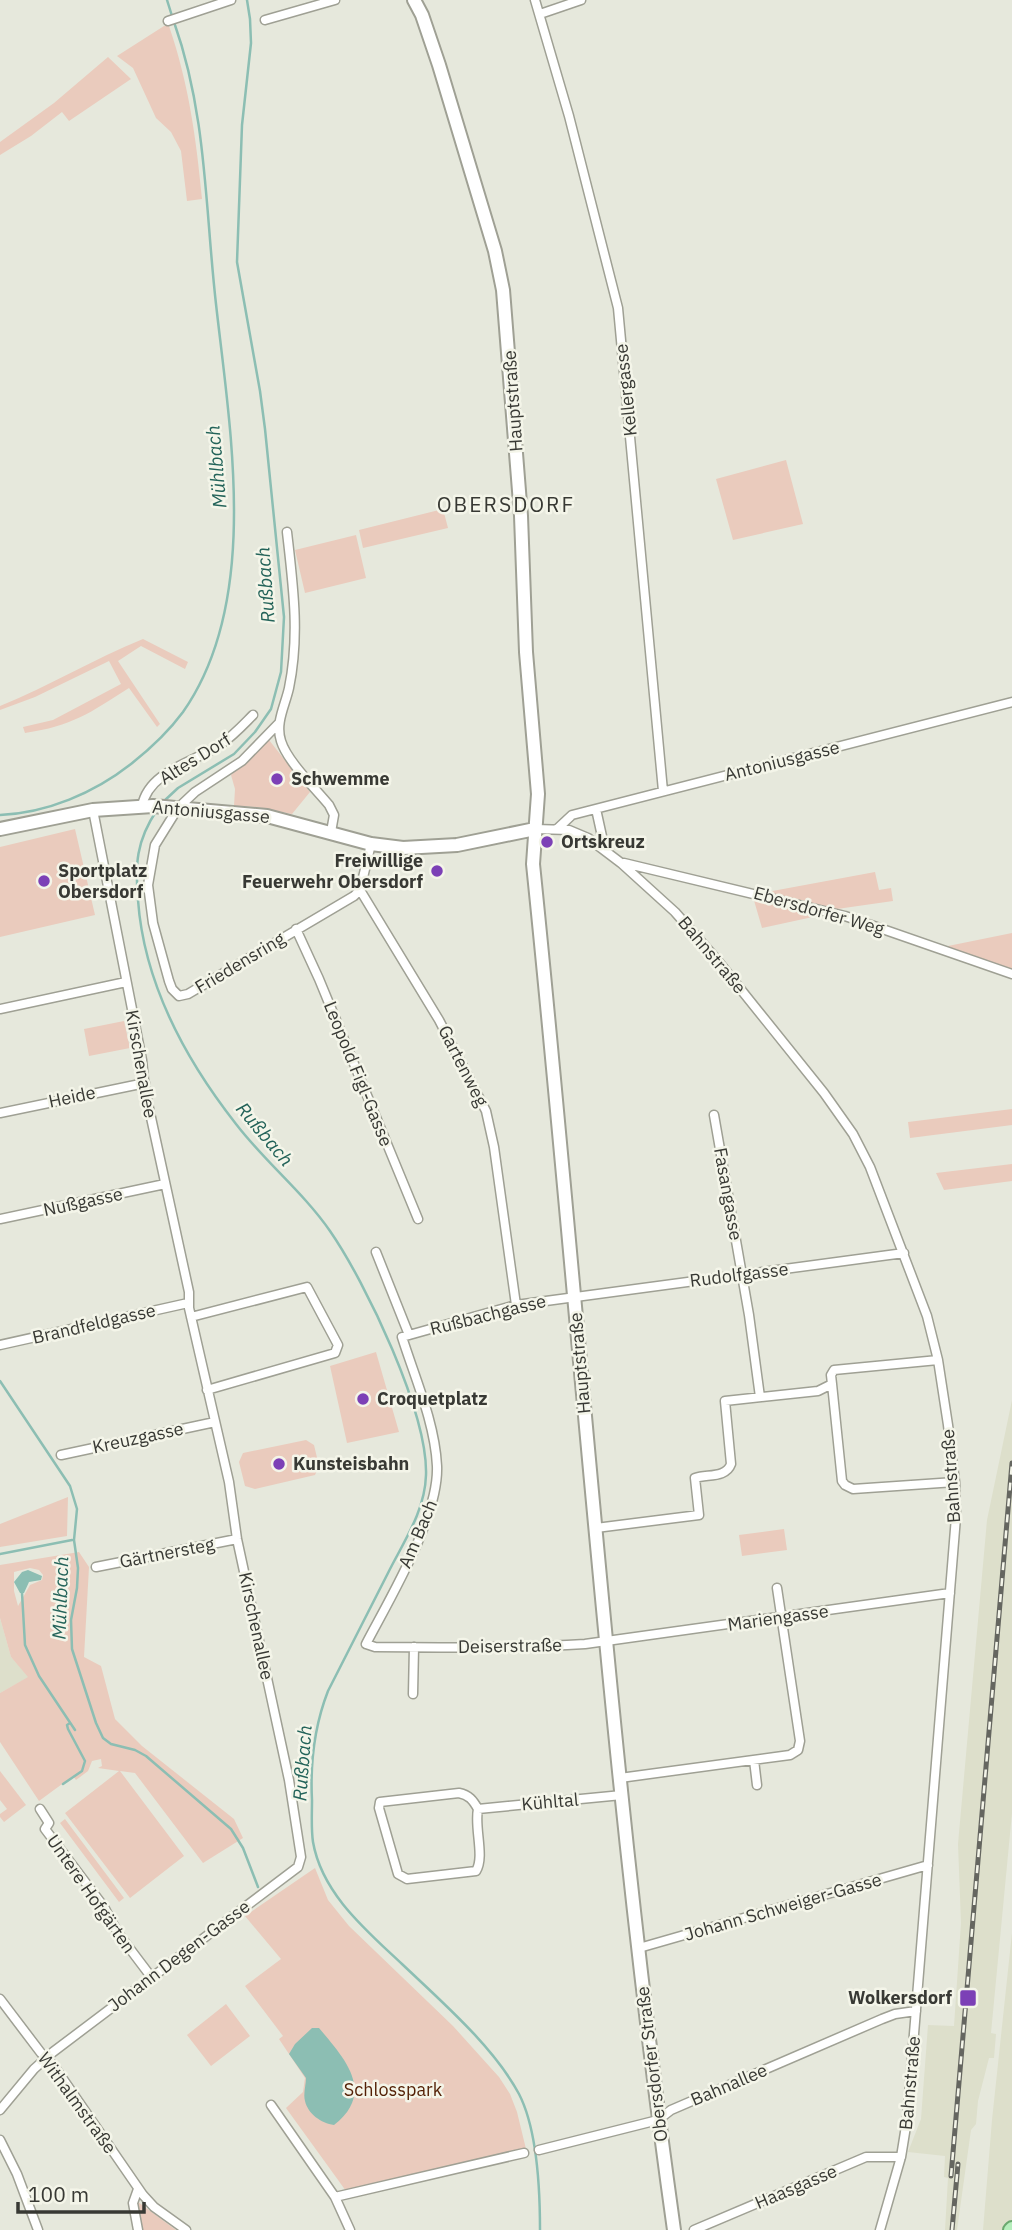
<svg xmlns="http://www.w3.org/2000/svg" width="1012" height="2230" font-family="'IBM Plex Sans',sans-serif">
<rect width="100%" height="100%" fill="#e6e8dc"/>
<!-- built -->
<path fill="#dddfcb" d="M1012,1400V1813L991,2033L996,2034L994,2058H989L978,2101L976,2124L971,2130L957,2230H945L948,2178L944,2177L945,2156L908,2152L921,2119L928,2025L954,2026L961,1923L958,1844L987,1520Z
M0,1618L11,1657L29,1677L0,1693Z
M1012,1933V2230H983L992,2120Z"/>
<!-- green -->
<path fill="#eacbbd" fill-rule="evenodd" d="M164,26H169C189,85 196,137 202,199L187,201L181,151L171,132L156,118L133,68L117,56Z
M108,57L131,79L69,121L62,112L31,136L0,155V142L54,103Z
M786,460L803,524L733,540L716,479Z
M443,509L448,528L363,548L359,530Z
M356,535L366,578L305,593L295,550Z
M143,639L188,662L185,669L141,646L118,661L160,724L157,727L129,688C90,713 72,726 25,733L23,727L53,720L121,684L109,661L35,697L0,710V706C49,686 94,659 143,639Z
M269,740L310,792L292,814L257,807L234,806L235,789L231,775Z
M75,829L95,915L0,937V847Z
M875,872L879,890L891,888L893,901L837,909L767,892Z
M753,897L822,915L762,928Z
M1012,933V969L943,947Z
M124,1021L130,1048L89,1056L84,1029Z
M1012,1109V1125L910,1138L908,1122Z
M1012,1164V1181L944,1190L936,1173Z
M376,1352L399,1432L347,1443L330,1366Z
M306,1440L314,1445L319,1466L315,1475L255,1489L245,1486L239,1462L243,1453Z
M68,1497L67,1536L0,1547V1524Z
M784,1529L787,1550L742,1556L739,1535Z
M79,1552L89,1567L84,1657L101,1666L115,1719L142,1746L234,1819L243,1838L203,1863L135,1773L120,1771L184,1856L130,1898L65,1813L119,1771L98,1768L102,1766L101,1759L92,1761L88,1771L76,1780L73,1776L39,1801L0,1742V1693L28,1677L11,1657L0,1618V1565ZM30,1568L39,1570L43,1575L42,1580L30,1585L18,1606L14,1591V1572Z
M0,1771L26,1805L4,1822L0,1817V1814L7,1809L0,1800Z
M65,1819L124,1898L119,1902L60,1823Z
M315,1868L328,1900L349,1926L453,2026L499,2077L510,2094L517,2112L526,2149L346,2191L286,2108L303,2092L305,2078L279,2039L283,2036L245,1986L281,1959L245,1916Z
M226,2004L250,2036L211,2066L187,2035Z
M138,2202L176,2230H142L137,2207Z"/>
<!-- water -->
<path fill="#8cbeb3" d="M28,1570L42,1576L41,1580L29,1582L24,1593H20L14,1582L22,1572Z
M312,2028H319C345,2059 376,2092 334,2125C321,2123 308,2114 305,2101C303,2094 306,2085 306,2078L289,2054L295,2044Z"/>
<g fill="none" stroke-linecap="round" stroke-linejoin="round">
<!-- stream -->
<path stroke="#8cbeb3" stroke-width="2.5" d="M167,0L172,16
M163,802L178,788L234,754L255,732L271,709L281,672L284,617L265,429L260,391L237,262L242,125L251,43L250,19L247,0
M157,810C136,841 135,865 138,900C144,984 185,1059 236,1124C265,1162 303,1192 330,1231C366,1283 428,1413 426,1475C425,1511 404,1541 388,1573C368,1612 348,1651 328,1691C314,1727 310,1761 312,1800C312,1813 311,1829 313,1842C322,1894 367,1931 402,1964C441,2001 494,2047 519,2094C537,2129 540,2191 540,2230
M0,815C47,813 94,793 131,764C150,749 169,731 183,712C261,601 230,430 216,304C205,208 207,115 174,22
M0,1381L70,1486L77,1509L74,1540L78,1568L77,1588L71,1620L72,1649L96,1723L103,1738L111,1744L135,1750L146,1756L231,1829L243,1848L258,1887
M0,1554L72,1540
M22,1593L25,1645L39,1676L75,1730
M63,1784L82,1771L85,1761L68,1729L67,1725L70,1723"/>
<defs>
<path id="street" d="M535,0L569,116L618,308L663,791
M540,14L581,0
M265,20L335,0
M168,21L231,0
M287,532C293,585 300,635 289,688C285,706 275,723 281,741C287,761 315,788 329,805L334,815L331,832
M279,723L242,761L195,792L178,808L155,845L148,885L153,923L169,981L172,989L179,996L188,994L354,896L360,890L371,844
M142,806C149,770 196,762 221,744C233,736 243,725 253,715
M596,809L605,850
M535,829L569,830L588,838L621,863L675,912L718,961L824,1093L853,1134L870,1167L927,1316L938,1360L948,1425L955,1482L956,1517L907,2120L901,2157L880,2230
M557,829L572,815L1012,702
M624,863L845,916L1012,974
M360,890L439,1020L486,1111L494,1147L516,1305
M296,929L319,979L418,1219
M0,1009L126,982
M0,1113L145,1083
M714,1115L749,1315L760,1397
M0,1219L165,1184
M376,1252L409,1335
M904,1253L516,1305L402,1337C415,1378 435,1423 437,1466C439,1517 390,1598 366,1644L375,1647C445,1648 515,1648 585,1644L950,1593
M191,1317L307,1287L338,1345L335,1353L207,1390
M0,1345L188,1303
M832,1384L842,1481L845,1485L853,1489L955,1482
M61,1455L215,1422
M596,1528L699,1515L695,1478C708,1474 726,1478 731,1464L725,1401L818,1391L832,1384L831,1375L834,1370L938,1360
M96,1567L237,1539
M413,1694L414,1647
M754,1760L757,1785
M620,1778L790,1755L798,1750L800,1741L777,1588
M40,1809L49,1823L45,1829L104,1907L118,1933L152,1978
M478,1809C474,1827 485,1857 476,1871L407,1879L398,1874L379,1808L380,1802L459,1793C469,1795 473,1800 478,1809L622,1795
M639,1948L928,1865
M0,1999L41,2053L54,2066L143,2195L154,2207L186,2230
M271,2105L335,2197L350,2230
M0,2110L34,2069L53,2052L298,1867L301,1857L289,1780L237,1539L229,1482L189,1308V1292L145,1090L142,1060L93,810
M0,2140L17,2174L38,2230
M539,2150L658,2120L671,2110L882,2019L895,2014L916,2011
M335,2197L524,2153
M138,2230L133,2203L138,2189
M694,2230L866,2157H901"/>
<path id="secondary" d="M414,0L422,15L439,65L495,251L503,290L521,516L526,652L538,794L533,864C580,1319 610,1777 674,2230
M0,829L93,810L153,806L267,816L371,844L403,848L457,845L535,829"/>
<path id="primary" d="M1010,2230L1012,2228"/>
</defs>
<!-- street casing -->
<use href="#street" stroke="#9fa094" stroke-width="11"/>
<!-- secondary casing -->
<use href="#secondary" stroke="#9fa094" stroke-width="16"/>
<!-- primary casing -->
<use href="#primary" stroke="#6aa86f" stroke-width="16"/>
<!-- street -->
<use href="#street" stroke="#fff" stroke-width="8"/>
<!-- secondary -->
<use href="#secondary" stroke="#fff" stroke-width="12"/>
<!-- primary -->
<use href="#primary" stroke="#b6eebc" stroke-width="12"/>
<defs>
<path id="rail" d="M951,2176L1012,1463
M952,2230L958,2164"/>
</defs>
<!-- rail casing -->
<use href="#rail" stroke="#656660" stroke-width="5"/>
<!-- rail -->
<use href="#rail" stroke="#f4f5e9" stroke-width="2.5" stroke-dasharray="8" stroke-linecap="butt"/>
</g>
<!-- markers -->
<g fill="#7c40b6" stroke="#f4f5e9" stroke-width="2.5">
<circle cx="277" cy="779" r="7"/>
<circle cx="547" cy="842" r="7"/>
<circle cx="437" cy="871" r="7"/>
<circle cx="44" cy="881" r="7"/>
<circle cx="363" cy="1399" r="7"/>
<circle cx="279" cy="1464" r="7"/>
<rect x="959" y="1989" width="18" height="18" rx="3.5"/>
</g>
<g text-anchor="middle" stroke-width="5" stroke-linejoin="round" paint-order="stroke">
<!-- street labels -->
<g font-size="18" fill="#383934" stroke="#f4f5e9">
<text transform="translate(626 390) rotate(-96)" y="6">Kellergasse</text>
<text transform="translate(513 401) rotate(-94)" y="6">Hauptstraße</text>
<text transform="translate(195 759) rotate(-32)" y="6">Altes Dorf</text>
<text transform="translate(782 761) rotate(-14)" y="6">Antoniusgasse</text>
<text transform="translate(211 812) rotate(5)" y="6">Antoniusgasse</text>
<text transform="translate(819 911) rotate(16)" y="6">Ebersdorfer Weg</text>
<text transform="translate(712 955) rotate(50)" y="6">Bahnstraße</text>
<text transform="translate(240 963) rotate(-31)" y="6">Friedensring</text>
<text transform="translate(141 1064) rotate(80)" y="6">Kirschenallee</text>
<text transform="translate(463 1066) rotate(63)" y="6">Gartenweg</text>
<text transform="translate(358 1074) rotate(68)" y="6">Leopold Figl-Gasse</text>
<text transform="translate(72 1097) rotate(-12)" y="6">Heide</text>
<text transform="translate(728 1194) rotate(80)" y="6">Fasangasse</text>
<text transform="translate(83 1202) rotate(-12)" y="6">Nußgasse</text>
<text transform="translate(739 1275) rotate(-7)" y="6">Rudolfgasse</text>
<text transform="translate(488 1315) rotate(-14)" y="6">Rußbachgasse</text>
<text transform="translate(94 1324) rotate(-13)" y="6">Brandfeldgasse</text>
<text transform="translate(580 1363) rotate(-95)" y="6">Hauptstraße</text>
<text transform="translate(138 1438) rotate(-12)" y="6">Kreuzgasse</text>
<text transform="translate(951 1476) rotate(-94)" y="6">Bahnstraße</text>
<text transform="translate(418 1534) rotate(-67)" y="6">Am Bach</text>
<text transform="translate(167 1553) rotate(-11)" y="6">Gärtnersteg</text>
<text transform="translate(778 1618) rotate(-8)" y="6">Mariengasse</text>
<text transform="translate(256 1626) rotate(78)" y="6">Kirschenallee</text>
<text transform="translate(510 1646) rotate(-1)" y="6">Deiserstraße</text>
<text transform="translate(550 1802) rotate(-5)" y="6">Kühltal</text>
<text transform="translate(91 1894) rotate(55)" y="6">Untere Hofgärten</text>
<text transform="translate(783 1907) rotate(-16)" y="6">Johann Schweiger-Gasse</text>
<text transform="translate(179 1956) rotate(-37)" y="6">Johann Degen-Gasse</text>
<text transform="translate(652 2064) rotate(-97)" y="6">Obersdorfer Straße</text>
<text transform="translate(910 2083) rotate(-85)" y="6">Bahnstraße</text>
<text transform="translate(729 2085) rotate(-23)" y="6">Bahnallee</text>
<text transform="translate(77 2103) rotate(54)" y="6">Withalmstraße</text>
<text transform="translate(796 2187) rotate(-23)" y="6">Haasgasse</text>
</g>
<!-- poi labels -->
<g font-size="18" font-weight="bold" fill="#383934" stroke="#f4f5e9" text-anchor="start">
<text x="291" y="785">Schwemme</text>
<text x="561" y="848">Ortskreuz</text>
<text x="423" y="867" text-anchor="end">Freiwillige<tspan x="423" dy="21">Feuerwehr Obersdorf</tspan></text>
<text x="58" y="877">Sportplatz<tspan x="58" dy="21">Obersdorf</tspan></text>
<text x="377" y="1405">Croquetplatz</text>
<text x="293" y="1470">Kunsteisbahn</text>
<text x="952" y="2004" text-anchor="end">Wolkersdorf</text>
</g>
<!-- park labels -->
<g font-size="18" fill="#521f04" stroke="#f4f5e9">
<text x="393" y="2096">Schlosspark</text>
</g>
<!-- water labels -->
<g font-size="19" font-style="italic" fill="#236359" stroke="#f4f5e9">
<text transform="translate(216 467) rotate(-95)" y="7">Mühlbach</text>
<text transform="translate(265 585) rotate(-94)" y="7">Rußbach</text>
<text transform="translate(265 1134) rotate(50)" y="7">Rußbach</text>
<text transform="translate(60 1598) rotate(-88)" y="7">Mühlbach</text>
<text transform="translate(302 1763) rotate(-86)" y="7">Rußbach</text>
</g>
<!-- quarter labels -->
<g font-size="21" letter-spacing="2" fill="#383934" stroke="#f4f5e9">
<text x="506" y="512">OBERSDORF</text>
</g>
</g>
<!-- scale -->
<path d="M18 2202v10h126v-10" fill="none" stroke="#383934" stroke-width="3.5"/>
<text x="28" y="2202" font-size="21" fill="#383934" stroke="#f4f5e9" stroke-width="5" paint-order="stroke">100 m</text>
</svg>
